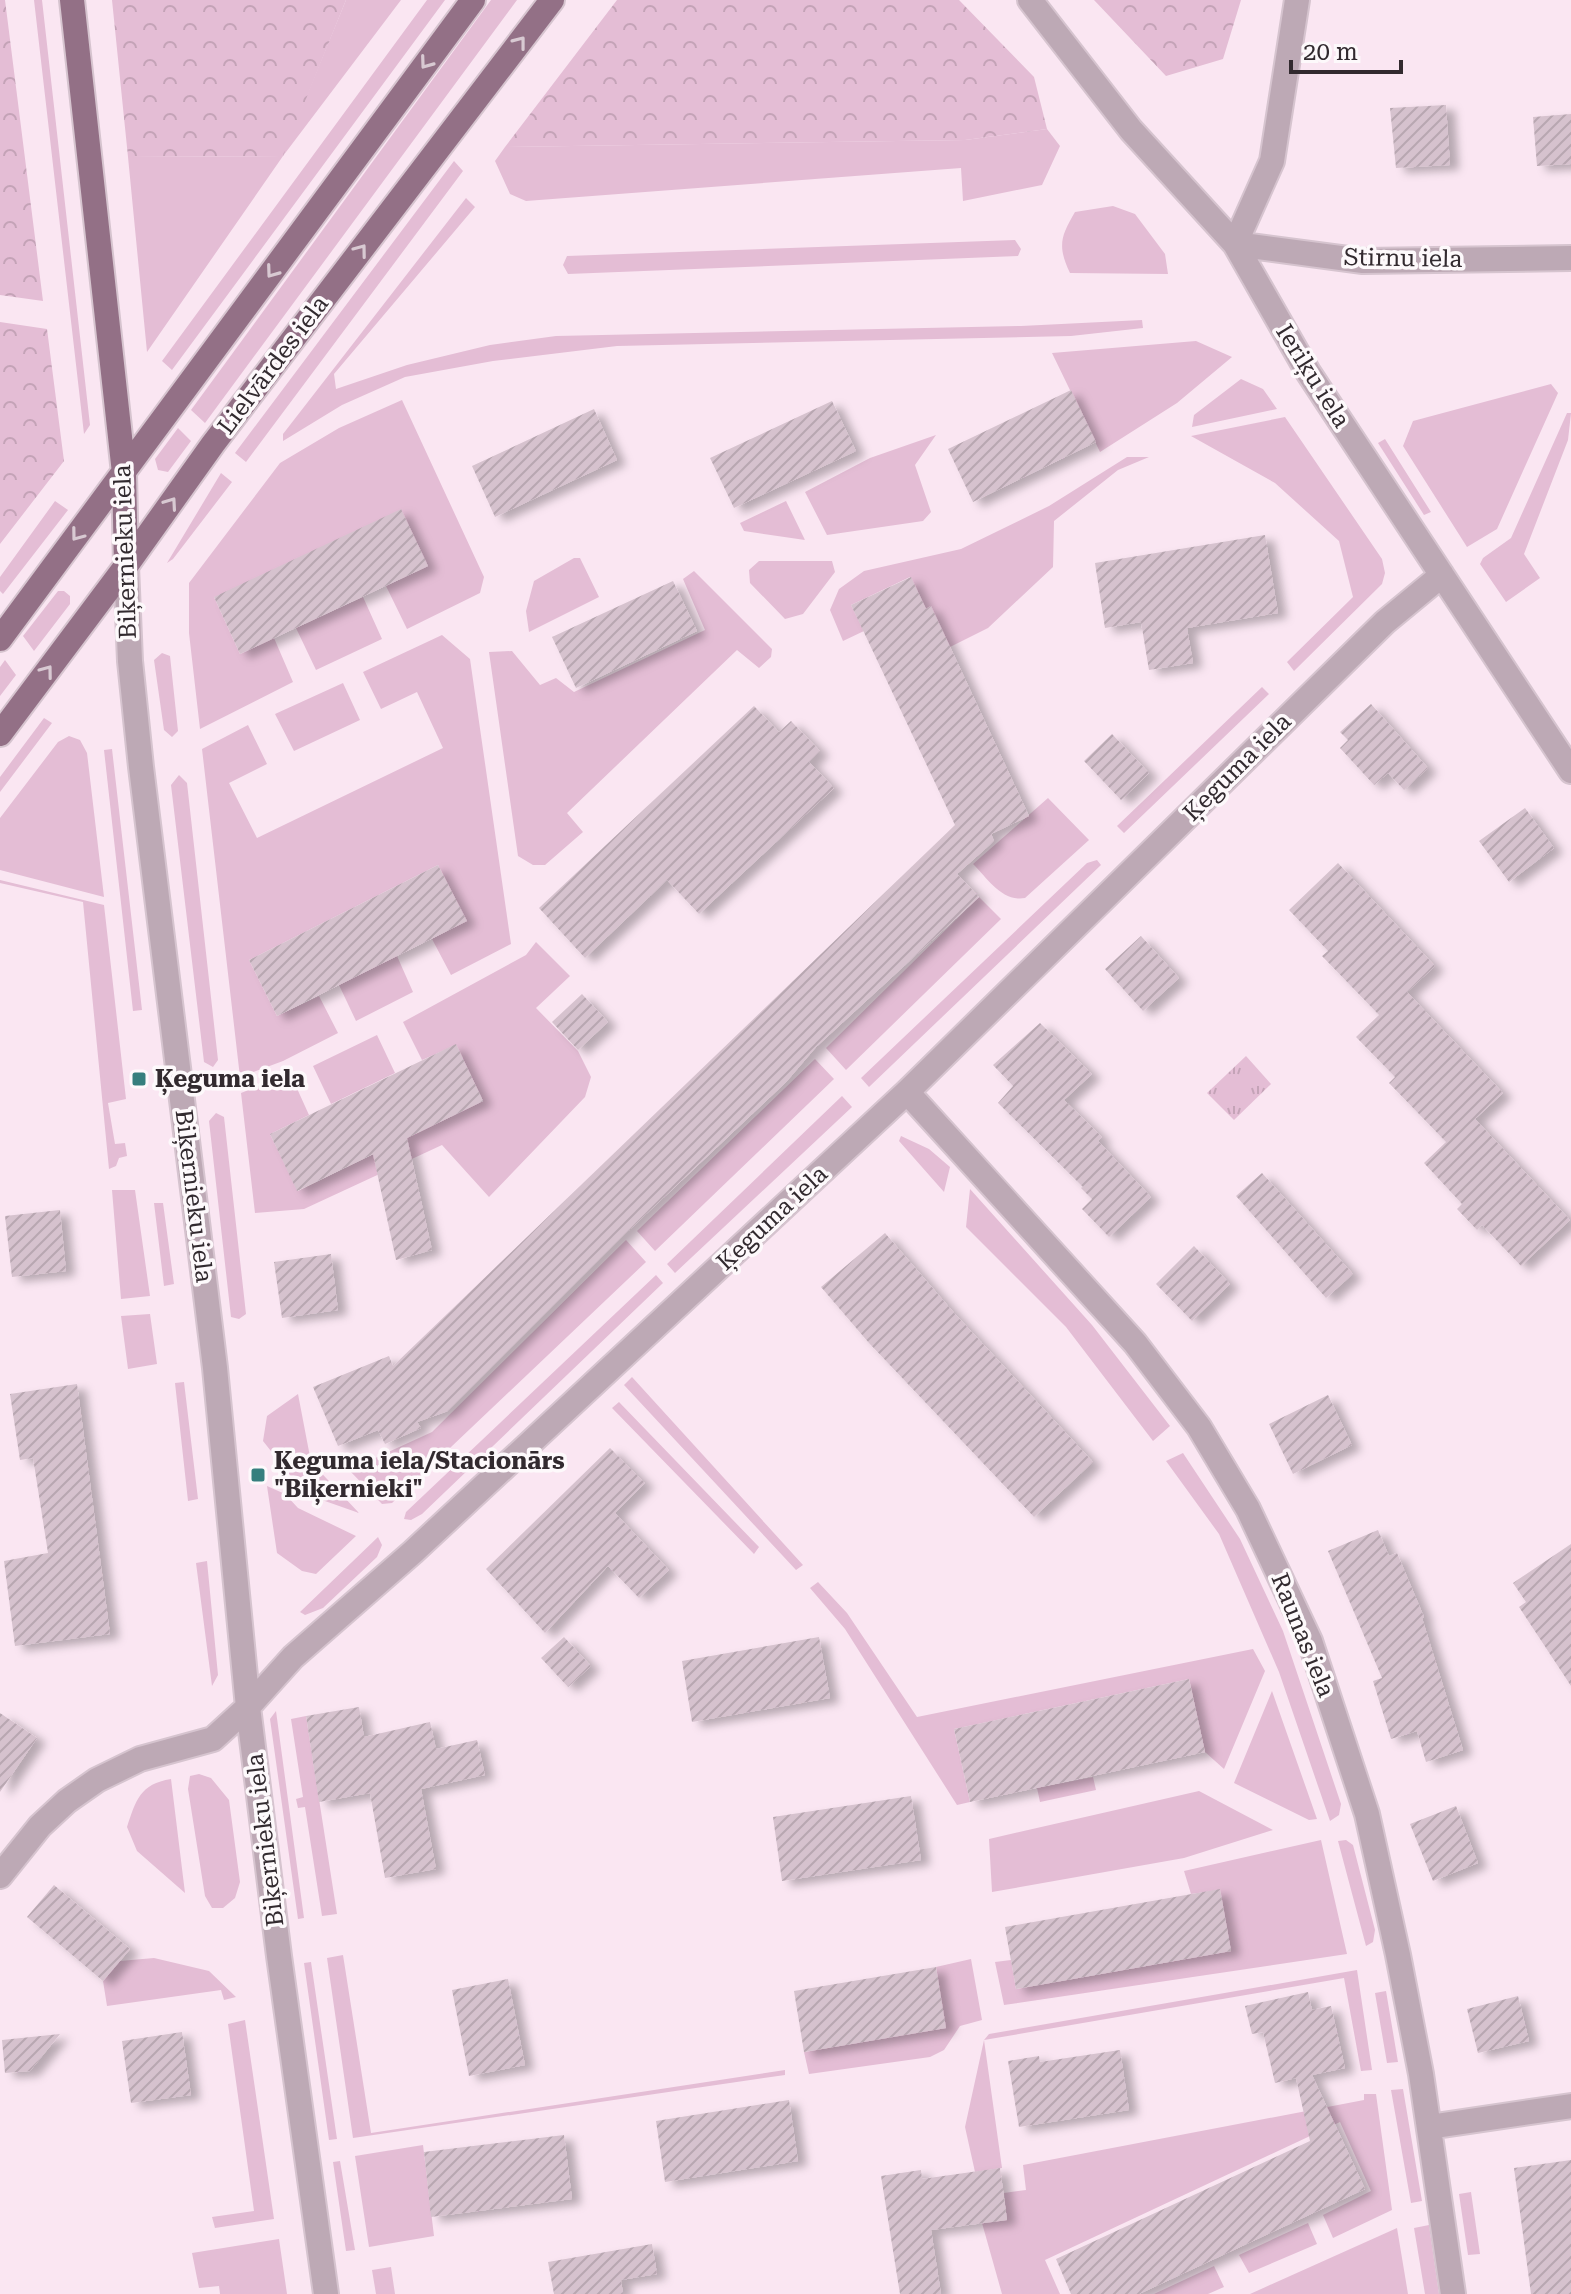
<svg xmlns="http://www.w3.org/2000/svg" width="1571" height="2294" font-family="'Roboto Serif',serif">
<defs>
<pattern id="forest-crowns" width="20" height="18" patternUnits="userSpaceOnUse" patternTransform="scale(2)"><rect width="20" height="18" fill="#e4bdd5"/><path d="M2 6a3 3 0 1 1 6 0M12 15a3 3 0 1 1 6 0" fill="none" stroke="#c4a3b7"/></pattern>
<pattern id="park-tufts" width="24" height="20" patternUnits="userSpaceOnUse" patternTransform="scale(2)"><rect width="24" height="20" fill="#e4bdd5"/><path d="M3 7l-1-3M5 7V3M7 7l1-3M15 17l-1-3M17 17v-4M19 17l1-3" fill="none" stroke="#c4a3b7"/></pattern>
<pattern id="building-hatch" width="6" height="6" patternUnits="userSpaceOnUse" patternTransform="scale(2)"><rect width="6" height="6" fill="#d6c2ce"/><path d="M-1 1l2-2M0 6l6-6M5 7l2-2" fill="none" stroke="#b8a7b1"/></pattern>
<filter id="shadow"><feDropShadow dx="9" dy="5" stdDeviation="4" flood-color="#0004"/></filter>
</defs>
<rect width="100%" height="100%" fill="#fae6f2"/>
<!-- green -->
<path fill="#e4bdd5" d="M34,0H42L90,425L84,434Z
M346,0H401L283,156L147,352L128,157L282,156Z
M427,0H445L172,370L162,361Z
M491,0H517L205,423L191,410Z
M1047,129L1060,146L1042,185L963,201L961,168L526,201L510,194L495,161L505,147L965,140Z
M454,161L463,171L246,462L235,453Z
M466,198L475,207L334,374L336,389L407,365L490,345L556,336L1021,326L1142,320L1143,328L1071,336L617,346L493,361L405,377L342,405L283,441V434Z
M1113,206L1135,214L1165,254L1168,274L1070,273C1057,246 1061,236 1075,212Z
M1015,240L1021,249L1018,256L568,274L563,265L567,256Z
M1196,341L1232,357L1177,403L1100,452L1052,353Z
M1241,379L1263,389L1277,409L1192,427L1194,415Z
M1551,384L1558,393L1497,529L1467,547L1403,446L1413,421Z
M402,400L484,577L480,593L407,629L386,586L428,566L214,597L240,654L274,638L293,682L200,729L189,633V583L280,463L339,428Z
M1567,413H1571L1568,440L1524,554L1540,578L1506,602L1480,564L1483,558L1511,538Z
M1285,417L1382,559L1385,573L1382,584L1294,671L1287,662L1353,597L1339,541L1275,483L1191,436Z
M178,428L191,441L168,472L158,470L155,459Z
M936,435L915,465L931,512L923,521L827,535L805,492L870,458Z
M1385,439L1431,512L1424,515L1378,443Z
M1127,457H1149L1118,470L1054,521L1053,567L988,628L950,647L930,607L926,609L910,577L851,605L864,631L843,641L830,610L839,589L864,571L961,549L1049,506Z
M221,473L232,482L173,559L167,563Z
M55,501L68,510L3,594L0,591V577Z
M786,501L805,540L744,531L740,523Z
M574,558H580L599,597L529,632L526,611L534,581Z
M759,561H832L835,572L803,614L785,619L750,583L749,570Z
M694,571L772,649L771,657L759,668L737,650L567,813L583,832L545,865H533L518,856L489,652L512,651L540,685L556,678L574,692L705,630L683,579Z
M58,591H64L70,596V604L34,651L23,636Z
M363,597L382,639L316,670L296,628Z
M442,635L470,659L511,944L451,975L432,939L466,921L438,865L249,960L277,1016L319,996L338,1033L283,1061L240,1077L202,749L248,725L267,764L229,783L257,838L443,748L417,692L381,709L363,672Z
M162,653L170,656L178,731L172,737L164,730L154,660Z
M5,660L16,675L0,696V667Z
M343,683L360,720L294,751L275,714Z
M1262,687L1269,694L1124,833L1117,826Z
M44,718L52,723L0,792V777Z
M69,736L80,740L87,753L104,897L0,870V818L58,742Z
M112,749L142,1010L133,1011L104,750Z
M179,775L187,783L218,1060L213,1067L204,1062L171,785Z
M1048,798L1089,840L1025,898C1002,902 988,879 973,864Z
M1097,860L1101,865L869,1087L861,1078L1087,863Z
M0,880L104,905L126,1099L108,1103L115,1144L125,1143L127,1156L119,1158L116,1166L109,1169L83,902L0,883Z
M979,897L1001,919L846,1070L826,1048Z
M536,942L570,976L536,1008L578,1051L591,1077L585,1097L489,1197L442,1145L304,1209L255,1213L241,1093L290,1073L309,1115L270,1134L298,1191L483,1101L456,1045L422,1060L403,1022L526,955Z
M397,956L413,992L356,1021L339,985Z
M377,1035L395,1073L331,1104L313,1066Z
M815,1059L834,1079L655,1251L637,1231Z
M842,1096L852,1107L675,1273L667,1264Z
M216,1113L224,1117L246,1314L239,1319L231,1317L209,1121Z
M901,1136L929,1149L950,1167L944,1192L899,1141Z
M970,1189L1092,1325L1170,1426L1153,1441L1066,1327L966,1227Z
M112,1190H135L150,1296L121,1299Z
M154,1203H163L174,1284L164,1286Z
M626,1240L646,1262L392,1503L382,1504L349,1470L432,1432Z
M656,1275L663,1283L422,1514L411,1520L404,1519L406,1512Z
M150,1314L157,1364L128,1369L121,1316Z
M632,1377L803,1565L796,1570L624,1385Z
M184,1382L198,1499L188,1501L175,1383Z
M298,1394L311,1462L359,1513L305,1494L263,1441L267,1416Z
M619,1402L759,1547L754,1554L612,1408Z
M1183,1453L1240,1539L1283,1631L1341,1804L1339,1815L1330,1821L1279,1672L1219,1534L1166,1461Z
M267,1486L285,1494L298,1508L356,1536L316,1574L302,1571L277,1553Z
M378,1537L382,1545L377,1557L323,1608L305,1615L300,1612Z
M207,1561L218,1675L212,1686L196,1563Z
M818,1582L847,1613L917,1717L1253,1649L1265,1671L1224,1769L1205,1752L1189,1679L954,1729L970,1802L957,1805L845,1629L810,1588Z
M1272,1691L1317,1819L1309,1820L1234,1783Z
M276,1711L304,1918L298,1919L270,1719Z
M306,1716L337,1914L322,1916L305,1807L298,1808L296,1799L303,1797L291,1719Z
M199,1774L211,1778L229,1800L240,1882L235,1898L223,1908H212L205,1896L188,1789L190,1776Z
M1093,1777L1096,1790L1040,1802L1037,1788Z
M171,1779L185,1893L137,1851L127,1827C136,1800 140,1784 171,1779Z
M1199,1791L1273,1830L1184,1858L992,1892L989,1839Z
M1321,1840L1347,1954L1004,2005L995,1962L1011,1960L1016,1989L1231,1951L1220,1890L1191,1894L1184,1871Z
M1346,1840L1353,1845L1375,1930L1373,1942L1366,1946L1338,1841Z
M343,1955L371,2133L785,2070V2075L353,2138L327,1958Z
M154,1958L209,1971L236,1997L224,2000L221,1990L107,2006L103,1981L120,1961Z
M971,1959L982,2020L960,2026L944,2050L930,2057L809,2074L804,2052L945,2028L936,1967Z
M311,1962L337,2139L329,2140L304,1963Z
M1357,1970L1372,2070L1361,2071L1344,1978L984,2040L1002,2168L975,2172L965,2127L984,2040L989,2034Z
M1386,1991L1398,2062L1387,2063L1375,1993Z
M245,2020L274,2219L215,2228L212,2217L254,2211L228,2024Z
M1403,2089L1422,2201L1411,2203L1391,2090Z
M1364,2094H1376L1392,2210L1333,2238L1323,2215L1371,2191L1340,2122L1045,2260L1060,2294H1002L982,2223L1007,2220L1004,2193L1026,2190L1023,2165L1364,2100Z
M423,2145L434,2236L369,2247L355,2156Z
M340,2161L355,2250L346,2251L333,2162Z
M1471,2192L1480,2254L1468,2255L1459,2194Z
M1308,2223L1317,2244L1249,2273L1239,2255Z
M1429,2225L1439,2294H1425L1414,2228Z
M1397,2228L1408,2294H1250Z
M279,2239L287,2294H220L219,2286L199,2288L192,2253Z
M1214,2266L1224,2287L1208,2294H1154Z
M391,2267L395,2294H376L372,2270Z"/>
<!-- forest -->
<path fill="url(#forest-crowns)" d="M0,0H5L43,301L0,295Z
M112,0H346L283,156L128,157Z
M617,0H959L1034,77L1047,129L965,140L505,147Z
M1094,0H1241L1223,59L1166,76Z
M0,322L47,329L64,461L0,544Z"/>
<!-- park -->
<path fill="url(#park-tufts)" d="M1246,1056L1271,1084L1234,1120L1207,1093Z"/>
<!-- building -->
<path fill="url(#building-hatch)" filter="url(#shadow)" d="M1446,105L1450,165L1396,168L1390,108Z
M1571,114V164L1537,166L1533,117Z
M1071,390L1096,442L973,502L948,449Z
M832,401L856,451L734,508L710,458Z
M594,409L617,460L495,517L472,466Z
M401,509L428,566L240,654L214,597Z
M1265,535L1278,613L1187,628L1193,663L1149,670L1141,622L1105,628L1095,563Z
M911,577L926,609L931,606L1029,816L991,834L994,841L957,874L979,897L816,1047L786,1082L627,1232L448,1411L417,1422L421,1428L385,1444L378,1430L338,1446L313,1387L389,1356L393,1366L955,825L851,605Z
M673,581L697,631L576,688L552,637Z
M1371,704L1428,768L1404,790L1388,773L1374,785L1340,748L1348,740L1340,732Z
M754,706L779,732L791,721L820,751L809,762L834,788L699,914L667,880L585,958L539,908Z
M1112,734L1149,773L1121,800L1084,761Z
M1525,808L1554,848L1509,882L1479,841Z
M1338,863L1435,966L1407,992L1503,1093L1475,1119L1570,1220L1521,1266L1482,1225L1477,1230L1457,1209L1462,1204L1424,1163L1446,1142L1389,1083L1395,1077L1356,1037L1379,1015L1322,956L1328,951L1289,910Z
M438,865L467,921L277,1016L249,960Z
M1141,936L1179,978L1143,1011L1105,969Z
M582,994L608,1022L578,1050L552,1022Z
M1040,1023L1092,1074L1064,1100L1102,1137L1098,1141L1151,1197L1109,1237L1082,1209L1092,1199L1081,1188L1083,1187L998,1103L1013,1086L993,1065Z
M456,1044L483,1101L407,1138L432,1250L396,1260L373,1154L297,1191L270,1134Z
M1262,1173L1353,1274L1326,1298L1236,1196Z
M60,1210L66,1271L12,1277L5,1216Z
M885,1233L955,1314L1093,1462L1034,1517L869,1343L821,1287Z
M1194,1246L1230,1284L1192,1321L1156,1284Z
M331,1254L338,1310L282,1318L274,1262Z
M77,1384L110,1634L15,1646L4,1561L48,1553L33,1458L20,1460L10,1394Z
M1328,1395L1352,1445L1293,1474L1269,1424Z
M610,1448L645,1483L615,1513L669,1570L639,1598L608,1566L545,1633L486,1569Z
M1378,1530L1389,1556L1397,1553L1424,1617L1422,1618L1463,1750L1426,1762L1417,1731L1391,1739L1373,1681L1382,1678L1328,1551Z
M1571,1544V1686L1519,1607L1526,1602L1513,1583Z
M564,1637L591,1666L568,1687L541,1658Z
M819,1637L830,1698L692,1722L682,1661Z
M1189,1679L1205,1752L970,1802L954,1729Z
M359,1707L364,1737L430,1722L436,1749L477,1740L485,1775L421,1789L436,1869L385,1878L370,1793L319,1802L306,1716Z
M0,1713L37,1738L0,1792Z
M911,1796L921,1860L782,1881L773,1817Z
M1456,1806L1478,1863L1433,1881L1410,1824Z
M54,1885L130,1949L103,1981L27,1917Z
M1220,1889L1231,1951L1016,1989L1005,1927Z
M936,1967L946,2028L804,2052L794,1991Z
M508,1979L525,2065L469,2076L452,1990Z
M1308,1992L1312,2010L1331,2006L1345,2068L1312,2075L1365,2189L1139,2294H1071L1056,2259L1310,2141L1296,2078L1275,2083L1263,2032L1252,2034L1245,2006Z
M1518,1996L1529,2041L1478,2053L1467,2009Z
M182,2032L191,2095L131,2103L122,2041Z
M60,2034L30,2071L5,2073L2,2040Z
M1120,2050L1129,2110L1019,2127L1008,2061L1039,2056L1040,2062Z
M789,2100L798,2161L665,2182L656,2121Z
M564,2135L572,2199L431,2217L424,2152Z
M1571,2160V2294H1531L1514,2168Z
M1000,2168L1007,2220L931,2230L941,2294H900L881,2176L921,2170L922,2179Z
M652,2244L657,2274L621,2280L623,2294H554L548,2262Z"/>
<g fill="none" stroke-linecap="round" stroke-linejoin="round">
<defs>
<path id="minor" d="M1030,0L1131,130L1235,244L1308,372L1571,771
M1235,244L1363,261L1571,258
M1235,244L1272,161L1297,0
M126,566L130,661L141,767L215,1368L248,1707L279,1956L326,2294
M907,1092L1135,1343L1199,1427L1248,1509L1310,1641L1367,1814L1398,1955L1421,2074L1453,2294
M0,1876L40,1826L67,1801L97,1780L140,1759L213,1739L248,1707L293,1657L413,1552L907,1092L1385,622L1442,575
M1429,2127L1571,2106"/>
<path id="major" d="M72,0L124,473L126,566
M0,639L473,0
M0,734L126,566L213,444L552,0"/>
</defs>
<!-- minor casing -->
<use href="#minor" stroke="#d6c4cf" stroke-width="28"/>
<!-- major casing -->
<use href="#major" stroke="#d6c4cf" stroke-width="28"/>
<!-- minor -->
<use href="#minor" stroke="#bda9b5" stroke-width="24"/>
<!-- major -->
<use href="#major" stroke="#937086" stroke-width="24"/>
</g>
<!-- one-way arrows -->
<defs><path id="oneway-chevron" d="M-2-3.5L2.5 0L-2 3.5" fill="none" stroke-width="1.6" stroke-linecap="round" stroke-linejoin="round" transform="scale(2)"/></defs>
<g stroke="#d8c9d2">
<use href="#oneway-chevron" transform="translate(520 42) rotate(-52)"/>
<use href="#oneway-chevron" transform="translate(426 63) rotate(126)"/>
<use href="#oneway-chevron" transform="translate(361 250) rotate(-53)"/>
<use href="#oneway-chevron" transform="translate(272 272) rotate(126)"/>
<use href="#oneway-chevron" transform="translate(171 503) rotate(-55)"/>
<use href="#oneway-chevron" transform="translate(77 535) rotate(127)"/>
<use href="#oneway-chevron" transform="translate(47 671) rotate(-53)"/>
</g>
<!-- markers -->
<g fill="#367f7e" stroke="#fdf9fb" stroke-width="3">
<rect x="131" y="1071" width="16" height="16" rx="4"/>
<rect x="250" y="1467" width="16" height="16" rx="4"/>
</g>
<g text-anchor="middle" stroke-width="7" stroke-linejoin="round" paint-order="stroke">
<!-- street labels -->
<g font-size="24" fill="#322a2f" stroke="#fdf9fb">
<text transform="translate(1403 258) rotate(1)" y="8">Stirnu iela</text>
<text transform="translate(273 365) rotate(-53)" y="8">Lielvārdes iela</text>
<text transform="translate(1313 376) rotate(58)" y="8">Ieriķu iela</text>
<text transform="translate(125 552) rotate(-92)" y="8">Biķernieku iela</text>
<text transform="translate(1237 767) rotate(-45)" y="8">Ķeguma iela</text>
<text transform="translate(194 1196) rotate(83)" y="8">Biķernieku iela</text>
<text transform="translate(772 1218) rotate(-43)" y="8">Ķeguma iela</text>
<text transform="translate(1303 1635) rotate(68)" y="8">Raunas iela</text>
<text transform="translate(265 1840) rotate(-97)" y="8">Biķernieku iela</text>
</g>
<!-- poi labels -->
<g font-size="24" font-weight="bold" fill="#322a2f" stroke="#fdf9fb" text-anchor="start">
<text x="155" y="1087">Ķeguma iela</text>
<text x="274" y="1469">Ķeguma iela/Stacionārs<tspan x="274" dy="28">"Biķernieki"</tspan></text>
</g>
</g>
<!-- scale -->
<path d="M1291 60v12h110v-12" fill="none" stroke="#322a2f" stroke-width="4"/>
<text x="1303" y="60" font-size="24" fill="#322a2f" stroke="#fdf9fb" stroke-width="6" paint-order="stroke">20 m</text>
</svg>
